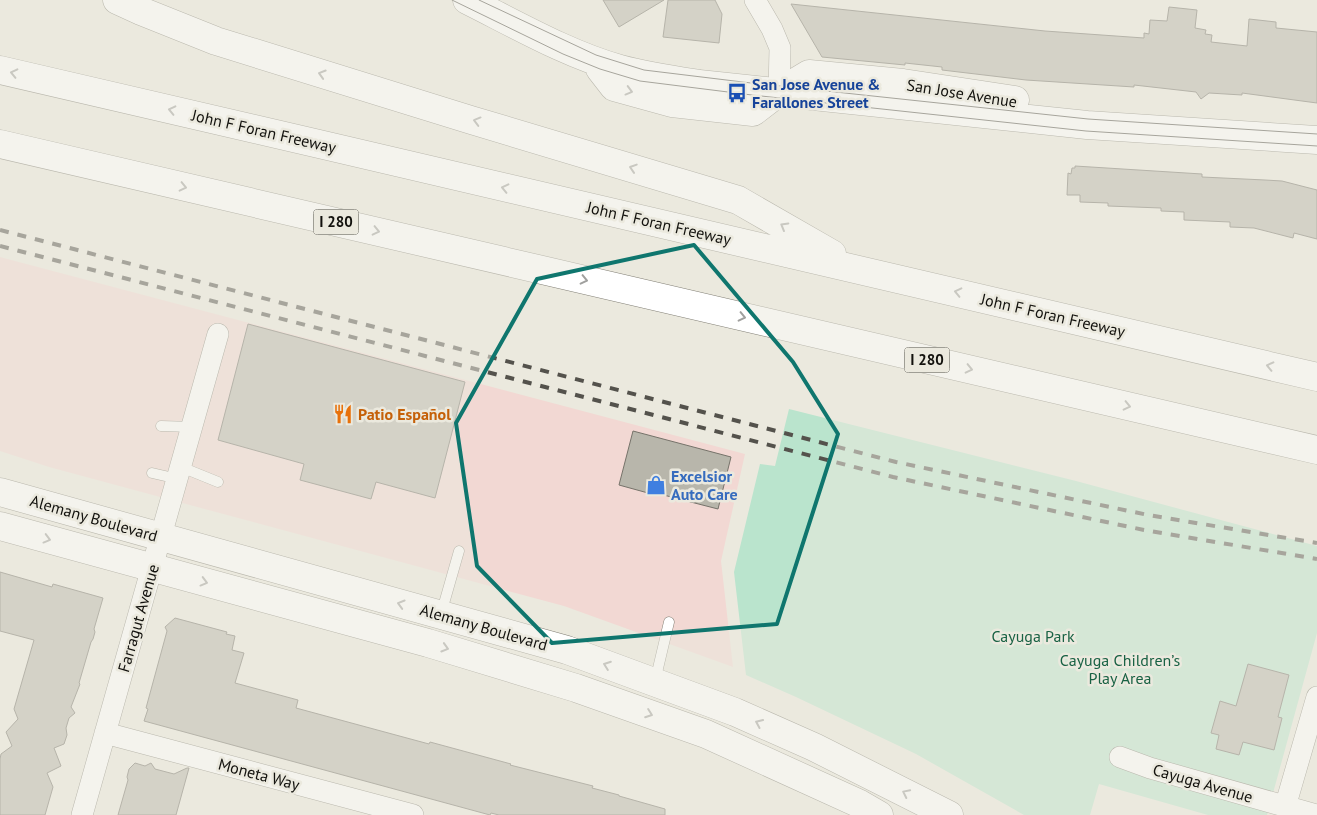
<svg xmlns="http://www.w3.org/2000/svg" width="1317" height="815" font-family="'PT Sans',sans-serif">
<rect width="100%" height="100%" fill="#ebe9de"/>
<!-- commercial -->
<path fill="#f2d8d3" d="M0,257L745,454L721,561L733,667L564,606L49,467L0,451Z"/>
<!-- green -->
<path fill="#bae4cd" d="M789,409L1076,481L1317,546V633L1267,815H1208L1099,784L1090,815H1024L916,754L796,697L746,675L734,572L760,464L775,466Z"/>
<!-- building -->
<path fill="#b8b6ab" stroke="#76736a" d="M603,0H664L619,27Z
M668,0H715L722,14L719,43L663,37Z
M791,4L1045,31L1144,38V33L1149,34L1150,20L1167,21L1169,7L1197,10L1195,28L1206,30L1205,34L1212,35L1211,42L1247,46L1249,19L1276,22V28L1317,32V103L1242,93V95L1209,93L1201,99L1196,92L1134,85V87L1026,80L942,70V67L905,63V65L822,57Z
M1075,166L1202,174V177L1265,180L1282,181L1317,190V239L1294,233L1293,238L1254,228L1230,227V222L1184,220V212L1161,211V208L1108,206V203L1080,202V195H1067L1068,173L1071,174L1072,168H1075Z
M248,324L465,382L435,498L376,482L371,499L300,480L304,464L218,440Z
M633,431L731,457L718,509L648,491V493L619,485Z
M0,572L52,587L53,584L103,598L94,629L95,632L93,639L91,642L79,683L80,684L71,707L75,713L69,718L66,728L67,735L64,744L54,748L61,766L47,773L53,787L45,815H0V759L1,754L12,746L6,732L18,719L14,709L34,640L0,631Z
M175,618L227,632L226,634L235,636L232,650L244,653L235,683L298,700L296,708L429,744L430,742L511,764L510,765L593,786L592,788L619,795V796L665,809V815H499L491,813L490,815L144,721L148,709L146,708L167,631L165,627Z
M1248,664L1289,675L1278,717L1282,718L1274,750L1243,742L1239,755L1216,749L1219,735L1211,733L1220,701L1236,706Z
M135,763L145,766L151,763L155,769L174,774L187,768H189L176,815H118L128,780L127,777L129,769Z"/>
<g fill="none" stroke-linecap="round" stroke-linejoin="round">
<defs>
<path id="lane" d="M161,426L192,427
M181,467L218,482
M152,473L178,479
M441,614L459,551
M655,681L669,622"/>
<path id="street" d="M755,0L772,29L780,48L779,92
M105,733L413,815
M1120,757L1150,768L1316,815
M1285,807L1317,697
M82,815L218,334"/>
<path id="secondary" d="M467,0C517,25 567,54 620,69C646,76 673,80 699,84L1087,125L1317,140
M600,69L614,87L672,103L753,112L779,92L809,74L903,83L1015,100"/>
<path id="primary" d="M0,492L567,650L735,712L814,747L949,815
M0,526L428,643L576,688L706,734L860,804L879,815"/>
<path id="highway" d="M117,0L141,11L216,41L471,120L738,200L832,254
M0,70C439,172 878,273 1317,377
M0,144L1317,450"/>
</defs>
<!-- lane casing -->
<use href="#lane" stroke="#807e74" stroke-width="11"/>
<!-- street casing -->
<use href="#street" stroke="#807e74" stroke-width="22"/>
<!-- secondary casing -->
<use href="#secondary" stroke="#807e74" stroke-width="29"/>
<!-- primary casing -->
<use href="#primary" stroke="#807e74" stroke-width="29"/>
<!-- highway casing -->
<use href="#highway" stroke="#807e74" stroke-width="29"/>
<!-- lane -->
<use href="#lane" stroke="#fff" stroke-width="10"/>
<!-- street -->
<use href="#street" stroke="#fff" stroke-width="21"/>
<!-- secondary -->
<use href="#secondary" stroke="#fff" stroke-width="28"/>
<!-- primary -->
<use href="#primary" stroke="#fff" stroke-width="28"/>
<!-- highway -->
<use href="#highway" stroke="#fff" stroke-width="28"/>
<!-- tram -->
<path stroke="#54524c" stroke-width="1" d="M452,0L563,54L600,69L640,81L752,95L1086,131L1317,146
M479,0L596,55L644,70L751,83L1088,119L1317,134"/>
<!-- rail -->
<path stroke="#54524c" stroke-width="4" stroke-dasharray="9 9" stroke-linecap="butt" d="M0,230L896,462L1148,515L1317,543
M0,246L893,477L1144,530L1317,559"/>
</g>
<!-- one-way arrows -->
<defs><path id="oneway-chevron" d="M-2-3.5L2.5 0L-2 3.5" fill="none" stroke-width="1.6" stroke-linecap="round" stroke-linejoin="round" transform="scale(1.25)"/></defs>
<g stroke="#a0a09e">
<use href="#oneway-chevron" transform="translate(14 73) rotate(-167)"/>
<use href="#oneway-chevron" transform="translate(322 74) rotate(-163)"/>
<use href="#oneway-chevron" transform="translate(629 91) rotate(15)"/>
<use href="#oneway-chevron" transform="translate(172 110) rotate(-167)"/>
<use href="#oneway-chevron" transform="translate(477 121) rotate(-165)"/>
<use href="#oneway-chevron" transform="translate(633 168) rotate(-162)"/>
<use href="#oneway-chevron" transform="translate(183 187) rotate(13)"/>
<use href="#oneway-chevron" transform="translate(505 188) rotate(-167)"/>
<use href="#oneway-chevron" transform="translate(784 226) rotate(-150)"/>
<use href="#oneway-chevron" transform="translate(376 231) rotate(13)"/>
<use href="#oneway-chevron" transform="translate(584 280) rotate(13)"/>
<use href="#oneway-chevron" transform="translate(958 292) rotate(-167)"/>
<use href="#oneway-chevron" transform="translate(742 317) rotate(13)"/>
<use href="#oneway-chevron" transform="translate(1270 366) rotate(-167)"/>
<use href="#oneway-chevron" transform="translate(969 369) rotate(13)"/>
<use href="#oneway-chevron" transform="translate(1127 406) rotate(13)"/>
<use href="#oneway-chevron" transform="translate(47 539) rotate(15)"/>
<use href="#oneway-chevron" transform="translate(204 582) rotate(15)"/>
<use href="#oneway-chevron" transform="translate(401 604) rotate(-164)"/>
<use href="#oneway-chevron" transform="translate(445 648) rotate(17)"/>
<use href="#oneway-chevron" transform="translate(607 665) rotate(-160)"/>
<use href="#oneway-chevron" transform="translate(649 714) rotate(20)"/>
<use href="#oneway-chevron" transform="translate(759 723) rotate(-156)"/>
<use href="#oneway-chevron" transform="translate(906 793) rotate(-154)"/>
</g>
<!-- marked area -->
<path d="M0 0H1317V815H0ZM694,245L793,362L838,434L777,624L552,643L477,566L456,423L537,279Z" fill="#ebe9de" fill-opacity=".55" fill-rule="evenodd"/>
<path fill="none" stroke="#0f766e" stroke-width="4" stroke-linejoin="round" d="M694,245L793,362L838,434L777,624L552,643L477,566L456,423L537,279Z"/>
<!-- icons -->
<defs>
<symbol id="bus-bare" viewBox="-9 -9 18 18"><path d="M-5-6H5V4H4V6H2V4H-2V6H-4V4H-5ZM-3.5-4V0h7V-4ZM-3.5 1.2v1.5H-2V1.2ZM2 1.2v1.5H3.5V1.2Z" fill="#1a4fb4" stroke="#ebe9de" stroke-width="2.5" paint-order="stroke"/></symbol>
<symbol id="restaurant-bare" viewBox="-9 -9 18 18"><path d="M-5-6h1v4h1v-4h1v4h1v-4h1v5L-1.5 .5V6h-2V.5L-5-1ZM5-6V6H3V1.5H1.5Q1.5-4 5-6Z" fill="#e8710a" stroke="#ebe9de" stroke-width="2.5" paint-order="stroke"/></symbol>
<symbol id="shop-bare" viewBox="-9 -9 18 18"><path d="M-5-2.5h2.3a2.7 3.5 0 0 1 5.4 0H5L5.5 6h-11ZM-1.5-2.5h3a1.5 2.3 0 0 0-3 0Z" fill="#3f7fe0" stroke="#ebe9de" stroke-width="2.5" paint-order="stroke"/></symbol>
</defs>
<g fill-rule="evenodd">
<use href="#bus-bare" x="723" y="79" width="28" height="28"/>
<use href="#restaurant-bare" x="329" y="400" width="28" height="28"/>
<use href="#shop-bare" x="642" y="471" width="28" height="28"/>
</g>
<g text-anchor="middle" stroke-width="5" stroke-linejoin="round" paint-order="stroke">
<!-- shield labels -->
<g fill="#ebe9de" stroke="#53524c" stroke-width="1">
<rect x="313.5" y="209.5" width="45" height="25" rx="4"/>
<rect x="904.5" y="347.5" width="45" height="25" rx="4"/>
</g>
<g font-size="15" font-weight="bold" fill="#12110d">
<text x="336" y="227">I 280</text>
<text x="927" y="365">I 280</text>
</g>
<!-- transit labels -->
<g font-size="16" font-weight="bold" fill="#164399" stroke="#ebe9de" text-anchor="start">
<text x="752" y="90">San Jose Avenue &amp;<tspan x="752" dy="18">Farallones Street</tspan></text>
</g>
<!-- street labels -->
<g font-size="16" fill="#12110d" stroke="#ebe9de">
<text transform="translate(962 93) rotate(9)" y="6">San Jose Avenue</text>
<text transform="translate(264 131) rotate(13)" y="6">John F Foran Freeway</text>
<text transform="translate(659 223) rotate(13)" y="6">John F Foran Freeway</text>
<text transform="translate(1053 315) rotate(13)" y="6">John F Foran Freeway</text>
<text transform="translate(94 518) rotate(16)" y="6">Alemany Boulevard</text>
<text transform="translate(138 618) rotate(-74)" y="6">Farragut Avenue</text>
<text transform="translate(484 627) rotate(16)" y="6">Alemany Boulevard</text>
<text transform="translate(259 774) rotate(15)" y="6">Moneta Way</text>
<text transform="translate(1203 783) rotate(16)" y="6">Cayuga Avenue</text>
</g>
<!-- food labels -->
<g font-size="16" font-weight="bold" fill="#c56008" stroke="#ebe9de" text-anchor="start">
<text x="358" y="420">Patio Español</text>
</g>
<!-- shop labels -->
<g font-size="16" font-weight="bold" fill="#366cbe" stroke="#ebe9de" text-anchor="start">
<text x="671" y="482">Excelsior<tspan x="671" dy="18">Auto Care</tspan></text>
</g>
<!-- park labels -->
<g font-size="16" fill="#196244" stroke="#ebe9de">
<text x="1033" y="642">Cayuga Park</text>
<text x="1120" y="666">Cayuga Children’s<tspan x="1120" dy="18">Play Area</tspan></text>
</g>
</g>
</svg>
